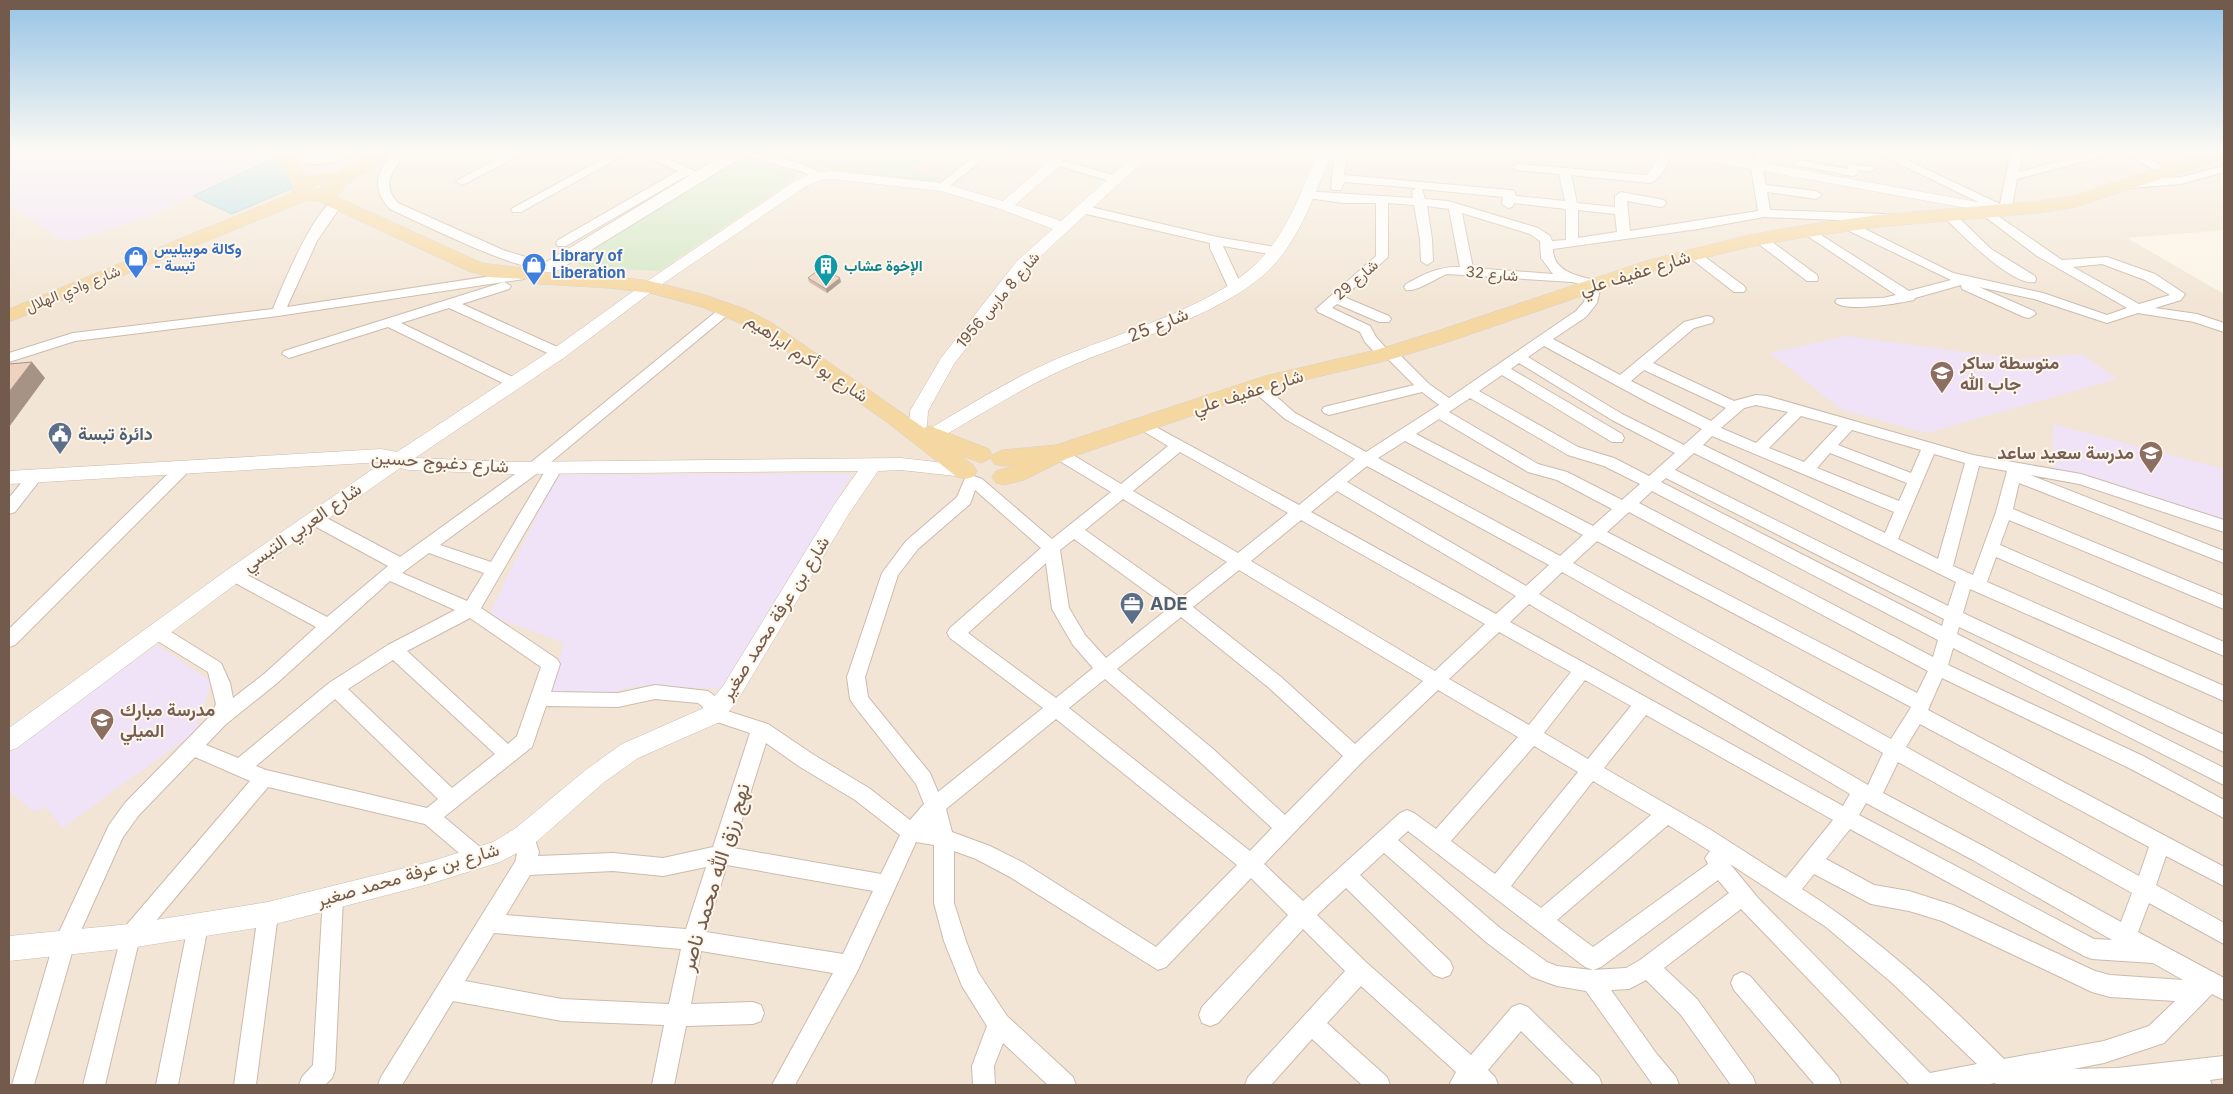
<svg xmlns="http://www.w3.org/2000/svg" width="2233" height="1094" font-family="Inter,Vazirmatn,sans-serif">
<rect width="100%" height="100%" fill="#fbf3e6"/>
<!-- residential -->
<path fill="#f2e5d5" d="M9,151H2224V230L2127,238L2224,294V1085H9Z"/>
<!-- education -->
<path fill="#f0e2f7" d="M10,151H276V157L148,217L77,240L62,241L9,204Z
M1846,336L2017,359L2082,354L2117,379L1927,433L1842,410L1770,353Z
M2053,424L2224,469V521L2178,507L2099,479L2052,468Z
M852,474L724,689L637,686L609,693H548L564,643L489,615L556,475Z
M157,645L212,682L195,732L63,828L45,807L34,812L9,791V750Z"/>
<!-- green -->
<path fill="#d3e7c5" d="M808,151H935L912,169L942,179L924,182L831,169L794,160Z
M744,157L795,173L794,179L660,271L585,267L572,261Z"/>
<!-- water -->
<path fill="#bbdde3" stroke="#a2ccd4" d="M276,157L293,188L232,214L193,196Z"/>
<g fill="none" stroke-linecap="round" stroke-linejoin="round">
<defs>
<path id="minor" d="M342,151H358C346,162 308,170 295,158L301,155L321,157Z
M396,151H408C395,168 379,183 398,203L503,250L542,262L543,265L542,268C521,273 414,220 390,209C370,188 377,169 396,151Z
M513,151H528L466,183L462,185L456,181Z
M617,151H631L521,212H513L511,209Z
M634,151H650L699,173L693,176L688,175L566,246H558L556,243L558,240L678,171Z
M732,151C751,151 812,162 824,176L822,178H814L803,172L734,153Z
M981,151H994L946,189H938L936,187L938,185Z
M1335,151H1347L1344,175L1510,190L1514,191L1516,196L1565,201L1559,174L1517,170L1511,167L1517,164L1647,175L1662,151H1672C1670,161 1661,179 1650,183L1571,175L1577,203L1615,207V196L1621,192L1664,200L1666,203L1664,206L1660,207L1627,201L1630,231L1758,211L1751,167L1756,164L1754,151H1766L1769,168L1763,171L1766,185L1816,191L1822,195L1816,199L1767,192L1770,210L1885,214L1891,218L1885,222L1764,217L1698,229L1553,249C1553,273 1581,277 1600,281L1601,284L1597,303L1586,317L1553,339L1620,375L1684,322L1707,316L1712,317L1714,320L1712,323L1694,328L1653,363L1734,401L1756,395L1767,396L1973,455L2081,474L2224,520V532L2079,484L2030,475L2224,551V563L2019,483L2013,509L2224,596V609L2009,520L2000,545L2224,642V656L1996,557L1987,582L2224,686V701L1970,589L1963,613L2224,735V752L1959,627L1957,634L2224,768V785L1953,648L1948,665L2143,756L2224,800V818L2129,768L1942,678L1928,710L2224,867V886L2166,856L2156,885L2224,923V944L2149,903L2138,932L2224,978V1000L2212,994L2164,1043L2104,1063L2073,1069L2117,1068L2224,1056V1078L2210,1080L2212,1085H1997L1995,1083L1985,1085H1910L1741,909L1664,968L1697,999L1753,1077L1756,1085H1731L1681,1015L1646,980L1629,989L1611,990L1656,1053L1676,1077L1679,1085H1653L1586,991L1557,986L1532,977L1486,942L1384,853L1360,875L1450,961L1453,968L1450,975L1442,978L1434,975L1346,888L1317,915L1368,964L1471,1055L1512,1007L1520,1004L1528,1007L1599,1077L1602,1085H1575L1521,1031L1488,1070L1495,1077L1498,1085H1449L1456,1072L1361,986L1327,1023L1387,1077L1390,1085H1362L1312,1039L1271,1085H1245L1248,1077L1345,971L1303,929L1218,1023L1210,1026L1202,1023L1199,1015L1202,1007L1288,915L1251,878L1166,967L1158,970L1010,877L976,859L954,851V903L966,941L978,972L1007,1016L1073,1077L1076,1085H1048L1003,1043L994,1066L995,1085H973L972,1066L987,1026L962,986L944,941L934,903V845L916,842L857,972L795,1085H772L833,973L701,951L691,1004L753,1002L761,1005L764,1013L761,1021L753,1024L686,1026L674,1085H652L664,1025L562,1021L453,1001L402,1085H378L381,1077L515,862C520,849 513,841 518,830L525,827L532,830L539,852L538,856L613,853L663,858L713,847L750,733L708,719L702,706L698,703L655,699L618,707L546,706L532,747L444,817L486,852L489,858L486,864L479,867L472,864L425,824L268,787L139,941L105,1085H83L123,929L250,781L195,757L139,815L123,837L74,946L34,1085H12L53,945L109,825L125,803L211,715L216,704L208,672L151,637L148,632L151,627L157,625L163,627L221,663L230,683L233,698L264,674L316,627L228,579L226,575L228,571L234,569L240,571L327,617L388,566L309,523L307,519L309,515L315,513L321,515L400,557L529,464L723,306L728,305L735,309L539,472L440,545L491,562L550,463H560L563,467L481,608L557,659L560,664L551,692L618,693L655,685L708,691L715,696L721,709L768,724L814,755L869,788L910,820L924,804L916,784L853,704L850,699L847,677L882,573L906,541L957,497L966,476L971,475L982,479L1052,539L1111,492L1053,457L1050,453L1053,449H1063L1121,484L1168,446L1138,428L1136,425L1138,422L1143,420L1299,505L1355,459L1285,419L1252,390L1250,387L1252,384H1262L1295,413L1366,452L1439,405L1422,392L1329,415L1324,413L1322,410L1324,407L1414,385L1387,358L1379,357L1365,342L1360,332L1318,312L1316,309L1376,256V203H1344L1307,198L1303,197L1301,194L1303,191L1413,198L1412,191L1416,188L1344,182L1341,190H1333L1331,188ZM1422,189L1503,197L1502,204L1508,208L1512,207L1514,203L1566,209V240L1552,241L1550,236L1538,228L1448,201L1425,199ZM1388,203L1414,205L1420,239L1421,261L1427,265L1433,261L1432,239L1427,206L1449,209L1460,267C1439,266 1424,274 1406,284L1404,287L1406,290C1417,292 1436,278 1447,274L1572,282L1588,286L1584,302L1576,311L1449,398L1429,384L1394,349L1386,348L1376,337L1370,326L1332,308L1337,304L1379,322H1389L1391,319L1389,316L1344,297L1388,257ZM1578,210L1615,214L1617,232L1578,238ZM1462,213L1530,234L1540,241L1541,258L1553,274L1473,268ZM1544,346L1649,403L1702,429L1684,445L1622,414L1528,357ZM1519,363L1612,420L1675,453L1649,476L1614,458L1578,447L1479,391L1502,375L1612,442H1622L1624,438L1622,434L1511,369ZM1644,370L1726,408L1711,421L1631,381ZM1470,398L1568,455L1604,466L1640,484L1622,500L1567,472L1538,464L1449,412ZM1756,405L1788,412L1756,443L1721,428L1744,408ZM1801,416L1838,426L1804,462L1769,448ZM1439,419L1528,472L1557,480L1612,509L1593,526L1416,434ZM1852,430L1921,450L1911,473L1838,445ZM1712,436L1894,512L1885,533L1703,445ZM1405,441L1583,535L1560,556L1378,458ZM1180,452L1288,513L1238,553L1133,491ZM1694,453L1956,582L1948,606L1675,470ZM1830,453L1907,483L1899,501L1817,468ZM1934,454L1965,463L1938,559L1898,539ZM1367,466L1549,565L1526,586L1347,482ZM1979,466L2007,471L1996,512L1973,575L1953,566ZM1666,478L1944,619L1942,626L1661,482ZM975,490L1041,548L950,628L947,633L950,638L1043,708L938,792L930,773L868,697L865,677L898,575L918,549L970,504ZM1337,491L1516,596L1496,614L1311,512ZM1652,491L1938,640L1933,657L1639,503ZM1123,499L1227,562L1181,598L1085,530ZM1629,512L1928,671L1917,693L1607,532ZM1301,520L1485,624L1435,671L1251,561ZM1074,539L1169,608L1106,658L1085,635L1069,608L1060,550ZM1597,541L1911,707L1910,709L1891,739L1573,563ZM429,553L484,573L467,601L402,573ZM1046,563L1052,609L1073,645L1093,668L1056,698L968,633ZM1239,570L1423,681L1355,744L1281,677L1193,607ZM1562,572L1883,753L1868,785L1539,594ZM390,581L455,610L388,645L329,683L238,758L206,745L225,725L276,684ZM1529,604L1850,794L1843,806L1510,622ZM1181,617L1268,687L1343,756L1285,815L1213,749L1117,669ZM470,618L541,667L517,736L508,744L407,651ZM1499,632L1571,672L1529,725L1449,679ZM393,660L495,754L452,788L348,689ZM1105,679L1199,761L1272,828L1250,851L1069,708ZM1585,680L1631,706L1588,759L1544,733ZM1438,690L1518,737L1436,829L1414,813L1407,810L1400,813L1303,901L1264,864L1362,762ZM335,699L438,799L427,808L266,770L256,766ZM1646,715L1833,820L1786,878L1711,830L1604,768ZM1056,719L1237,865L1156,947L1024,863L990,846L952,832L946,809ZM1920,724L2149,847L2139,876L1906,747ZM766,743L800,767L855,800L900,835L881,874L733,848ZM1534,746L1578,772L1495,874L1451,841ZM1898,762L2132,893L2121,922L1985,847L1883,793ZM1593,781L1651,815L1541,908L1511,886ZM1866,803L1971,859L2112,940L2094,939L1859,815ZM1668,825L1710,851L1705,858L1708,864L1593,947L1557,920ZM1850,829L2084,956L2092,959L2153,963L2183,980L2110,975L2095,971L1953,905L1909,891L1874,885L1826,859ZM1408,831L1585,967L1593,970L1601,967L1718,880L1729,893L1640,960L1626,968L1592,970L1557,966L1547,962L1500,928L1398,840ZM1730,864L1826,927L1891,982L1977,1064L1930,1073L1758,898ZM727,865L873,891L843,954L706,932ZM706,867L686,929L506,915L530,875L613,871L663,876ZM1814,874L1871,904L1909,911L1942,921L2092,992L2110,997L2175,1001L2149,1026L2104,1041L2004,1059C1942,997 1876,936 1802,889ZM494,933L681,949L669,1004L562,999L465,981Z
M1873,151H1888L2000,204L2010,156L2015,151H2027L2022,157L2019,172L2099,151H2118L2116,153L2017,179L2011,211L2005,215Z
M2119,151H2134L2171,171L2165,174L2161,173Z
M1057,159L1120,177L1122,179L1116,183L1053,164L1051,162Z
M1800,160L1847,169L1849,164L1873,167L1875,169L1869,172L1858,170L1856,175L1852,176L1796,165L1794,163Z
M2224,166V172L2181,184L2129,188L2123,184L2129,180L2181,177Z
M337,199L343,203L317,241L287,307L524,271L530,275L524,279L278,316L75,341L9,362V353L73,333L273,309C282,287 315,205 337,199Z
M1082,205L1217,237L1275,247L1281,251L1275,255L1223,246L1242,287L1235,291L1228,287L1210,248V243L1078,212L1076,209Z
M1988,209L2062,260L2107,257L2155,274L2185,294L2181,300L2155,308L2197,314L2224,323V332L2194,322L2138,313L2107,323L2034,299L1979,287L2034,311L2036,314L2029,318L2024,317L1962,289L1961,285L1915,298L1914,300C1900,303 1845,313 1835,302L1837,299L1883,298L1896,295L1800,231L1806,227L1810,228L1909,291L1951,280L1843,228L1841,225L1843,222H1851L1953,273L2043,293L2107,315L2127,308L2037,256L1984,216L1982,213ZM2102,264L2145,280L2170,295L2139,304L2073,267Z
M1950,212L1954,213L1991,249L2035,276L2036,279L2035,282C2013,287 1961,234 1946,219L1944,216L1946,213Z
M1760,235L1764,236L1817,275L1818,278L1817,281H1807L1756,242L1754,239Z
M1693,250L1697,251L1744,286L1746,289L1744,292H1734L1689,257L1687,254L1689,251Z
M504,282L511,286L509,289L462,304L564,350L566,353L564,356H554L449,308L401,323L519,380L521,383L519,386H509L388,327L289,358L282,354L284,351Z
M183,463L188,464L191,468L188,472L15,645L9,647V629L178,464Z
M35,471L40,472L43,476L40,480L15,512L9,514V498L30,472Z
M333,888L340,891L343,898L335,1070L332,1078L325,1085H299L302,1077L313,1065L323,898L326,891Z
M268,904L275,907L278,914L256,1085H234L258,914L261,907Z
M198,916L205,919L208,926L178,1085H156L188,926L191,919Z
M1742,972L1750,976L1838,1077L1841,1085H1815L1734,990L1731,983L1734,976Z"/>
<path id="tertiary" d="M1049,151H1063L1061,158L1064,162L1015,205L1061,221L1139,151H1154L1029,267L954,364L928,411L927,426L924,430L918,432L912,430L909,426L910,411L941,358L1017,261L1053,229L1000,209L941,191L832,179L821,180L805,187L658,287L565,357L415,458L513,462L901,458L972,466L974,471L972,476L965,477L901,470L878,471L848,515L739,698L722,721L638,758L603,783L534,844L500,862L429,884L268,926L130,948L9,961V936L130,924L268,902L429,862L493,842L516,828L587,769L622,744L706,707L723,686L834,505L858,471L513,474L409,470L400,468L241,580L17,748L9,751V728L227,570L383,462L9,484V471L381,449L397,452L553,349L649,280L795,181L813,173L832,171L942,183L1003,201L1049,161L1047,158Z
M1318,151H1332C1316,191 1301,237 1271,268C1223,316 1126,341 1064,369C1020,389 980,415 938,439L932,441L926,439L923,435L926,431C967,406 1008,381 1052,361C1114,334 1212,309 1259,261C1288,232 1303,188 1318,151Z
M1655,151L1708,153L2005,207L2010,208L2012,211L2010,214L2005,215L1708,161L1662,155Z"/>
<path id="secondary" d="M730,151H749L747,154L555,272H543L540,268L543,264Z"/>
<path id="primary" d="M278,151H296L297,163L306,177L327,173L336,175L374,151H395L392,155L345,185L340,194L335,196L482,263L531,269L533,274L540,272L609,276L650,281L702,294L745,309L772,323L924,428L930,426L938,429L989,449L992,455L1002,450L1056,445L1265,376L1376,350L1434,332L1649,260L1749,235L1806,225L1878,215L2039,201L2073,196L2210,151H2224V158L2076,207L2039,213L1878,227L1806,237L1749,247L1663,268L1448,342L1389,360L1279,386L1066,459L1024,480L1004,485L996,483L992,477L996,471L1015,465L1002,466L994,464L991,458L981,463L960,455L973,465L977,471L973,477L965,479L957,477L888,423L758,331L702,307L650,293L609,288L540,284L533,282L531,277L524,279L489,277L468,271L317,201H305L9,322V309L292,193L294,186L279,163ZM326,184H328L327,186L310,191L317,185Z"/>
</defs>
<!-- minor casing -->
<use href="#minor" stroke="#ccbbad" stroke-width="2"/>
<!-- tertiary casing -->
<use href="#tertiary" stroke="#ccbbad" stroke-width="1"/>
<!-- secondary casing -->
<use href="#secondary" stroke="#d0bdad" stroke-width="2"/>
<!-- primary casing -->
<use href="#primary" stroke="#d8d1cd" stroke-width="1"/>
<!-- minor -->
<use href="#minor" fill="#fff" fill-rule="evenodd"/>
<!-- tertiary -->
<use href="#tertiary" fill="#fff" fill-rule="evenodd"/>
<!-- secondary -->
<use href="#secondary" fill="#fff" fill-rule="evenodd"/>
<!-- primary -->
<use href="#primary" fill="#f5d7a2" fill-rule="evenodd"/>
</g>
<!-- wall -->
<path fill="#cdb5a4" d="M808,278L841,282L827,293L809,282Z"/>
<!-- shaded-wall -->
<path fill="#a79386" d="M840,278L841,282L827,293L826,289Z
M32,362L45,378L9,427V392Z"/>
<!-- building -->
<path fill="#eed2bf" stroke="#a79386" d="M821,268L840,278L826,289L808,278Z
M32,362L9,392V364Z"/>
<!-- sky -->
<linearGradient id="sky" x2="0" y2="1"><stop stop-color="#96c4e6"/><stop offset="0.5" stop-color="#fdfaf4"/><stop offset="1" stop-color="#fdfaf4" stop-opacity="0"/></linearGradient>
<rect width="2233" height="304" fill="url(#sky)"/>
<!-- icons -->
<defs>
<symbol id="shop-pin" viewBox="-11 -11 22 30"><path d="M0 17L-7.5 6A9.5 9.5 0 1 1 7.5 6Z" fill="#3f7fe0" stroke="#fef7ec"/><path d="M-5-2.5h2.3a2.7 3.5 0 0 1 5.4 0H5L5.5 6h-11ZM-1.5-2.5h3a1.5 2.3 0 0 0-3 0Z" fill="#fff"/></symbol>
<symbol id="building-pin" viewBox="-11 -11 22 30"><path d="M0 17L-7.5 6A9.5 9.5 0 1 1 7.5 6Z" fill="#0f9aa8" stroke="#fef7ec"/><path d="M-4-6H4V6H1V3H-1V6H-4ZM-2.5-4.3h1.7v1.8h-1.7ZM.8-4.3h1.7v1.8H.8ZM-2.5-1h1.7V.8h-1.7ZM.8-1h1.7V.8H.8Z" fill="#fff"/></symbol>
<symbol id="school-pin" viewBox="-11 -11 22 30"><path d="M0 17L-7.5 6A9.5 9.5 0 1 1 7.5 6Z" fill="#8d6e63" stroke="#fef7ec"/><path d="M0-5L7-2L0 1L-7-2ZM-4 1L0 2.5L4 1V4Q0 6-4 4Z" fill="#fff"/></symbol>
<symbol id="civic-pin" viewBox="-11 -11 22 30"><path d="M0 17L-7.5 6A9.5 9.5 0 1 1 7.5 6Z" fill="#5c6f8a" stroke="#fef7ec"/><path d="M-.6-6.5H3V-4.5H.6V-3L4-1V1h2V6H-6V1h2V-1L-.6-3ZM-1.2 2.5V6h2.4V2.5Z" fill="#fff"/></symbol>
<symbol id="office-pin" viewBox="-11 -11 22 30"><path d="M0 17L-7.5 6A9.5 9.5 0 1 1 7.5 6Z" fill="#5c6f8a" stroke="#fef7ec"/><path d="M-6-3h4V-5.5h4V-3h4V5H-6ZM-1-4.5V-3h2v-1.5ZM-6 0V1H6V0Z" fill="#fff"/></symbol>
</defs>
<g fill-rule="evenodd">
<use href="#shop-pin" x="122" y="244" width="28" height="38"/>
<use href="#shop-pin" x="520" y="251" width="28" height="38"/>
<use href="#building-pin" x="812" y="252" width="28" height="38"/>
<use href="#school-pin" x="1928" y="359" width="28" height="38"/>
<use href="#civic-pin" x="46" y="420" width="28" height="38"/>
<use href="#school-pin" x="2137" y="439" width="28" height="38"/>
<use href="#office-pin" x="1118" y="590" width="28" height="38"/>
<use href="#school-pin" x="88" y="706" width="28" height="38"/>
</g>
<g text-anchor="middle" stroke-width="4" stroke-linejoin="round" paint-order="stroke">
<!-- far-shop labels -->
<g font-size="15" font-weight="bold" fill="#366cbe" stroke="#fef7ec" text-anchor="start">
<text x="154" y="254">وكالة موبيليس<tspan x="154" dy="17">- تبسة</tspan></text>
<text x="552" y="261">Library of<tspan x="552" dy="17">Liberation</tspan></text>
</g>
<!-- far-culture labels -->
<g font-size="15" font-weight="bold" fill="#0d838f" stroke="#fef7ec" text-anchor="start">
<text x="844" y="271">الإخوة عشاب</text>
</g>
<!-- far-street labels -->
<g font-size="15" fill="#725a4c" stroke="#fef7ec">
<text transform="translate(1492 274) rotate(5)" y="5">شارع 32</text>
<text transform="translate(1356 280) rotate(-41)" y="5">شارع 29</text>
<text transform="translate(73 289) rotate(-22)" y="5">شارع وادي الهلال</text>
<text transform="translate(998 300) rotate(-50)" y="5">شارع 8 مارس 1956</text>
</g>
<!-- street labels -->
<g font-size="18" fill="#725a4c" stroke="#fef7ec">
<text transform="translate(1635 273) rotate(-17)" y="6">شارع عفيف علي</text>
<text transform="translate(1158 325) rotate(-22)" y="6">شارع 25</text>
<text transform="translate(807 358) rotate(34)" y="6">شارع بو أكرم ابراهيم</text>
<text transform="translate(1248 392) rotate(-17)" y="6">شارع عفيف علي</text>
<text transform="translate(440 462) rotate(4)" y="6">شارع دغبوج حسين</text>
<text transform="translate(302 527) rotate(-35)" y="6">شارع العربي التبسي</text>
<text transform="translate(775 618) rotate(-58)" y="6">شارع بن عرفة محمد صغير</text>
<text transform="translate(408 875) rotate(-16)" y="6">شارع بن عرفة محمد صغير</text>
</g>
<!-- education labels -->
<g font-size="18" font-weight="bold" fill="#785e54" stroke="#fef7ec" text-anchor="start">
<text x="1960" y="369">متوسطة ساكر<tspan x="1960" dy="21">جاب الله</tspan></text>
<text x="2134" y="459" text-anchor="end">مدرسة سعيد ساعد</text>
<text x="120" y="716">مدرسة مبارك<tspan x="120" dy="21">الميلي</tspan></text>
</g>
<!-- service labels -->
<g font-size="18" font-weight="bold" fill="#4e5e75" stroke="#fef7ec" text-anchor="start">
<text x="78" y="440">دائرة تبسة</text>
<text x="1150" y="610">ADE</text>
</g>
<!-- near-street labels -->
<g font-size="21" fill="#725a4c" stroke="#fef7ec">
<text transform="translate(715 877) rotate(-73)" y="7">نهج رزق الله محمد ناصر</text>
</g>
</g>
<!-- border -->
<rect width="2233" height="1094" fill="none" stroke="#725a4c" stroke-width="20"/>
</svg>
